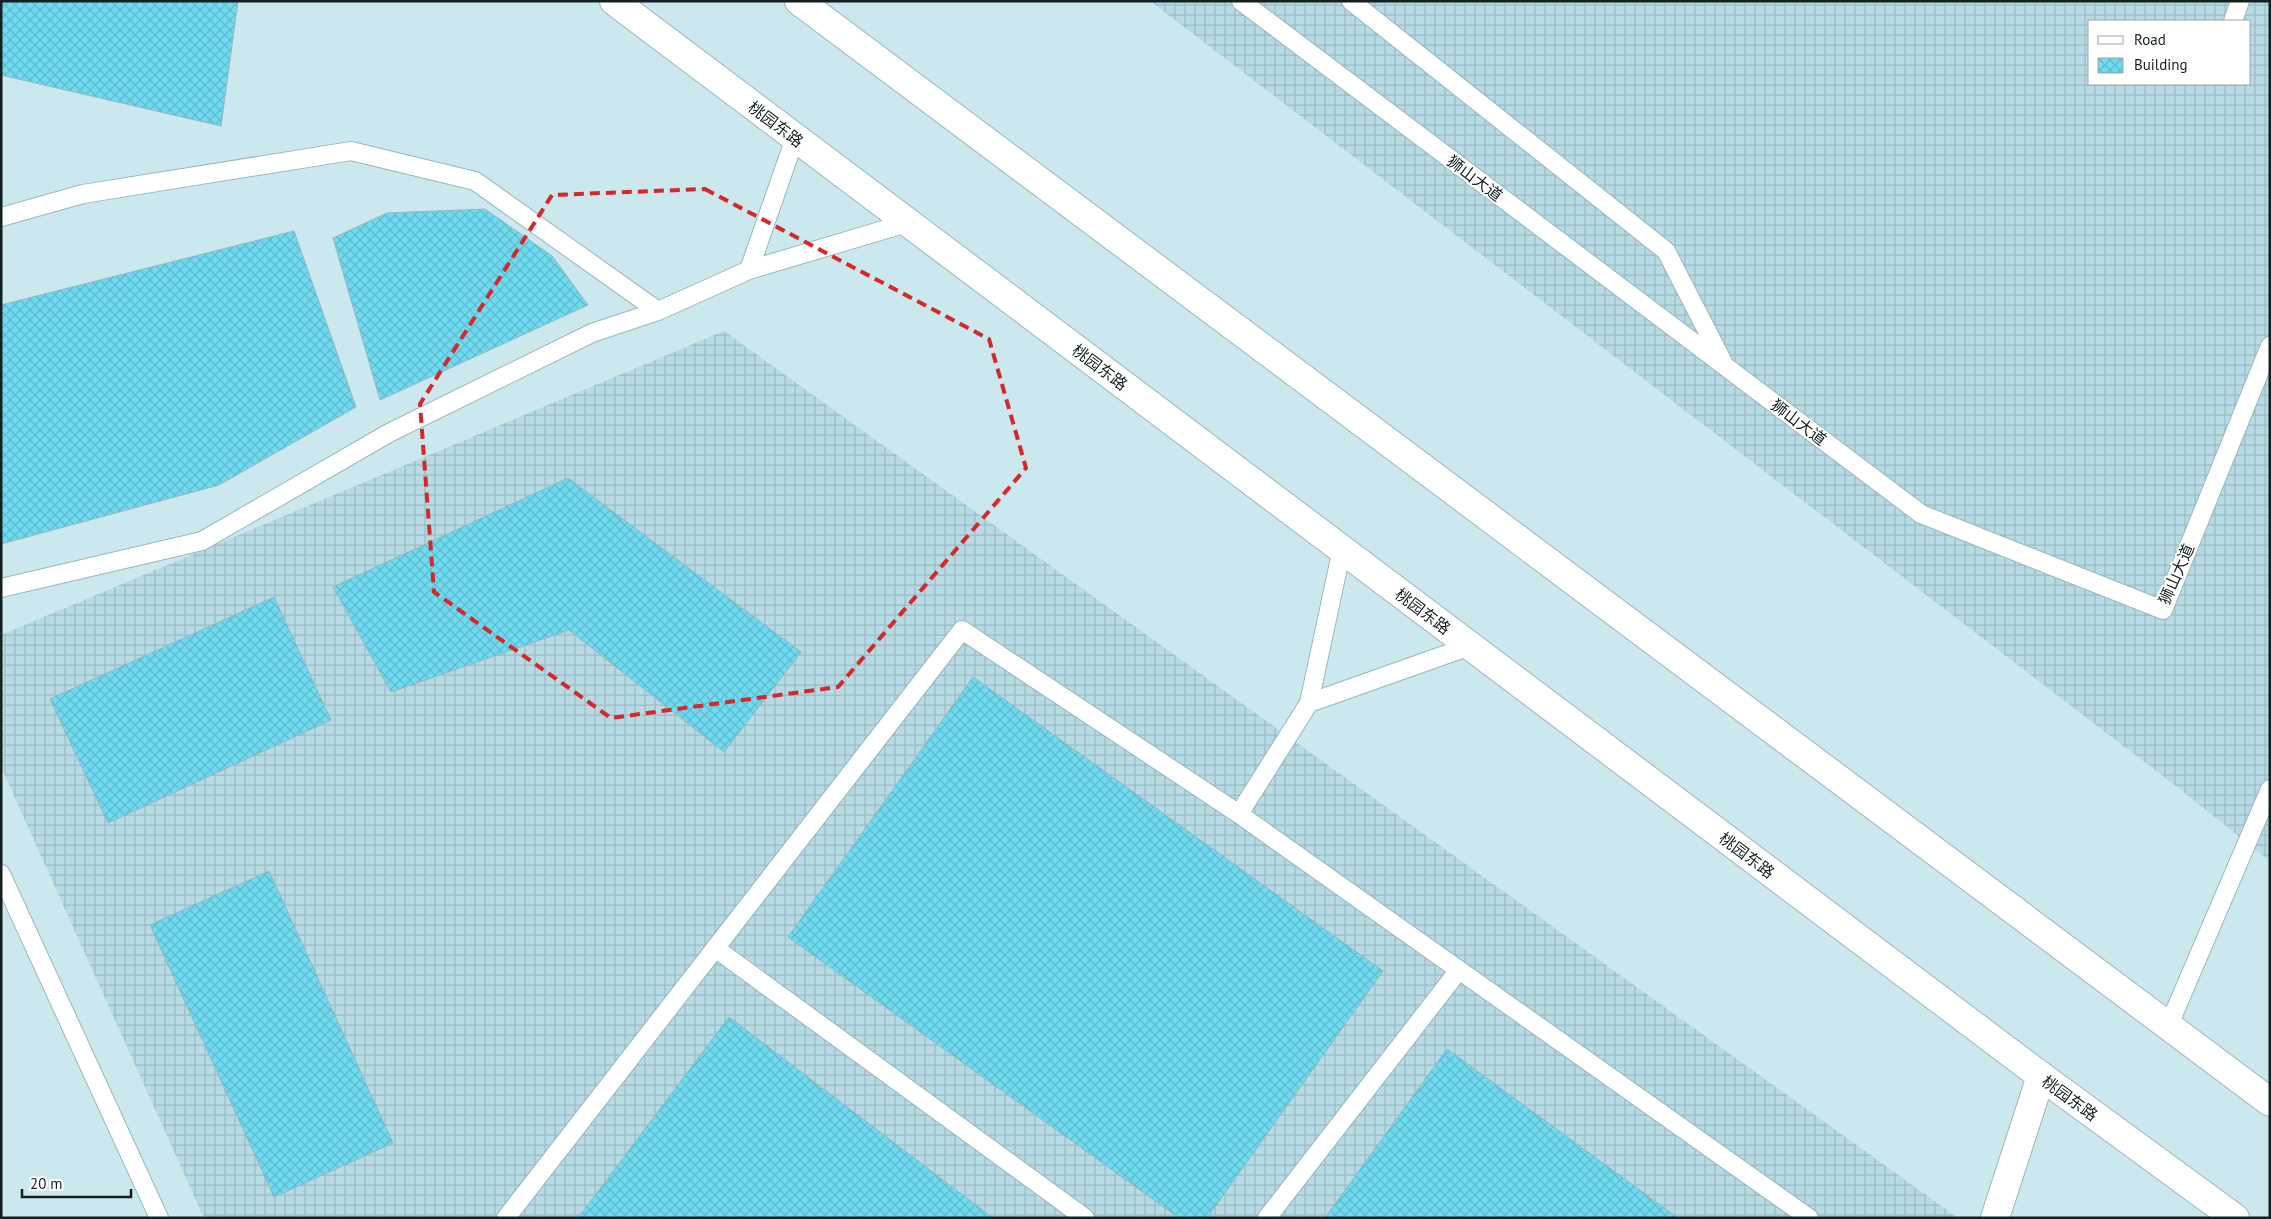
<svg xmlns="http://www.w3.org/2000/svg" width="2271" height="1219" font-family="'PT Sans','Noto Sans SC',sans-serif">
<defs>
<pattern id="industrial-grid" width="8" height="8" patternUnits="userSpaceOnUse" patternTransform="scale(1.25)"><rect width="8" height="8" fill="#b6dbe4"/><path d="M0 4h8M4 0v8" fill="none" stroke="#9cbcc3"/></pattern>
<pattern id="building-cross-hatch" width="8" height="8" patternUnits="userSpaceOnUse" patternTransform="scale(1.25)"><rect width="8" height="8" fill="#6fdbf1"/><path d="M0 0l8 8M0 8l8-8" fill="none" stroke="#5fbcce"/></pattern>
</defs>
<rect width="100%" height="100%" fill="#cbe8ef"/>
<!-- industrial -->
<path fill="url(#industrial-grid)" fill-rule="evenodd" d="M1150,1H2270V861L2177,787ZM2090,21H2250V84H2090Z
M724,331L1958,1218H204L1,767V635Z"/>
<!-- building -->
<path fill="url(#building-cross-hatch)" stroke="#99b5bb" d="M1,1H238L221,126L1,75Z
M485,209L552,256L588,305L380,400L333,238L387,213Z
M294,231L356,407L219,485L1,544V305Z
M568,478L801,652L724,752L569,630L391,692L333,587Z
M274,597L331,720L108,823L50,699Z
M973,677L1383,971L1207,1218H1179L788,937Z
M269,871L393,1143L274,1197L150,925Z
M729,1017L993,1218H578Z
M1447,1049L1678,1218H1325Z"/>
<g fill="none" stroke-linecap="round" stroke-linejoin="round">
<defs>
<path id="lane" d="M1241,1L1921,514L2163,610L2270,346
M1351,1L1666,251L1723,362
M2233,21L2240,1
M1,217L83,194L351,151L475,181L658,311L749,270L907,223
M749,270L795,138
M1342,549L1309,703L1470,646
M1,588L202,541L389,433L592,333L658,311
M1239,814L1309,703
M1,874L159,1218
M715,948L1085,1218
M2168,1027L2270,789
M506,1218L962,630L1239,814L1809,1218
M1267,1218L1459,970"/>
<path id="street" d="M1995,1218L2041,1076"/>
<path id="secondary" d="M614,1L2041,1076L2235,1218
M799,1L2270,1102"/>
</defs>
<!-- lane casing -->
<use href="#lane" stroke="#9ab6bc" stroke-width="20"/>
<!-- street casing -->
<use href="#street" stroke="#9ab6bc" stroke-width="30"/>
<!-- secondary casing -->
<use href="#secondary" stroke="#9ab6bc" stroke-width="30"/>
<!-- lane -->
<use href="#lane" stroke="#fff" stroke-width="18"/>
<!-- street -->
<use href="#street" stroke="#fff" stroke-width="28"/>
<!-- secondary -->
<use href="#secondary" stroke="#fff" stroke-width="28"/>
</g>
<!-- marked area -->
<path fill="none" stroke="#d62828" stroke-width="4" stroke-dasharray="10 6" stroke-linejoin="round" d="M705,189L989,339L1026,468L838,687L611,718L434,592L420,404L552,195Z"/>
<g text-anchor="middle" stroke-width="4" stroke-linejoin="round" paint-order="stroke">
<!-- street labels -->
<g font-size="16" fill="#141f21" stroke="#fff">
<text transform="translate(776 124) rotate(37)" y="6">桃园东路</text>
<text transform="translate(1475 178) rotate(37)" y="6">狮山大道</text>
<text transform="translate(1100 367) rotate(37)" y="6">桃园东路</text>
<text transform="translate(1799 422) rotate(37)" y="6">狮山大道</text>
<text transform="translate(2176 574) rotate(-66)" y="6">狮山大道</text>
<text transform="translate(1423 611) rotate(37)" y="6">桃园东路</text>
<text transform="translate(1747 855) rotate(37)" y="6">桃园东路</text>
<text transform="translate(2070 1098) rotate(36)" y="6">桃园东路</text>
</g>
</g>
<!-- border -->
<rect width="2271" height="1219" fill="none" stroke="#141f21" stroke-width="5"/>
<!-- legend -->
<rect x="2088" y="20" width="162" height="65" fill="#ffffff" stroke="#a1a5a6"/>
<rect x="2098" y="36" width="25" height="8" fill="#ffffff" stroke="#a1a5a6"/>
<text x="2134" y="45" font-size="15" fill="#141f21">Road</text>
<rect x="2098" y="58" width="25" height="15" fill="url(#building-cross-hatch)" stroke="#a1a5a6"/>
<text x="2134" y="70" font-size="15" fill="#141f21">Building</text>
<!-- scale -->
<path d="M22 1189v8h109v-8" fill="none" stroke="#141f21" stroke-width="2.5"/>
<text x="30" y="1189" font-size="15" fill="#141f21" stroke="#ffffff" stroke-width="4" paint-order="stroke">20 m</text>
</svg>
